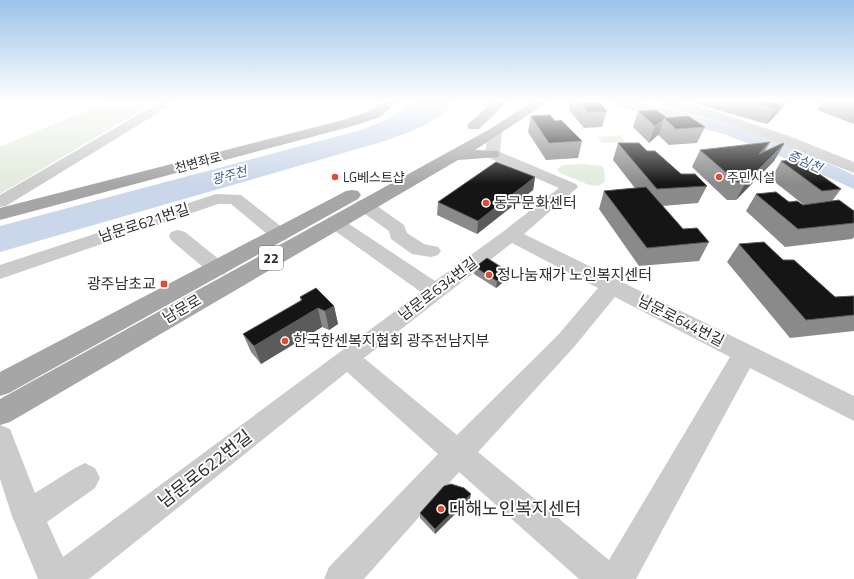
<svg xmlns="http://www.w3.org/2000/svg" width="854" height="579" font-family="'Titillium Web','Noto Sans KR',sans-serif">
<rect width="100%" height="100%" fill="#fff"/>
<!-- green -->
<path fill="#e2ebdd" d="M106,102H155L0,194V147Z
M620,135L625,142L602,143L597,137Z
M584,164L602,166L604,169L605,181L599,186L589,185L560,173L557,169L563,165Z"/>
<!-- water -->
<path fill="#cad7ea" d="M416,102H456C433,125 414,130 385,141L0,252V226L361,130C381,123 398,114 416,102Z"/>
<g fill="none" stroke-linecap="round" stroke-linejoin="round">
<!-- river -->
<path fill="#cad7ea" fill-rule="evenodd" d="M609,102H639L736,126L806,153L854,175V189L792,161L724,134L611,105Z"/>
<!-- minor -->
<path fill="#cbcbcb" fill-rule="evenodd" d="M160,102H176L6,206L0,207V195Z
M658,102H682L717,112L789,136L854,162V173L732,125L660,105Z
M495,128L500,129L502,132L500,152L576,184L578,187L524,234L854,396V421L750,368L636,579H579L459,472L364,579H324L329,567L438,454L347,372L89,579H38L12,516L0,479V425L10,429L35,493L75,468L85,463L95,468L100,478L95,488L47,522L63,557L421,292L328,226L325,222L328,218L334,217L340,218L435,281L504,231L559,188L487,157L485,154L488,132L490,129ZM512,243L598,288L558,335L457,435L364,358ZM615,297L730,357L609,560L478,452L574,347Z
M216,194L241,195L287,231L289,235L287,239L280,241L273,239L231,204H218L0,279V265Z
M364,200L370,201L404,225L407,233L424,244L438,247L441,251L438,255L431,257L412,254L391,239L389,231L358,209L355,205L358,201Z
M178,230L185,232L225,264L228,269L225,274L218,276L211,274L171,240L169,236L171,232Z"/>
<!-- major -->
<path fill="#a6a6a6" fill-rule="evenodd" d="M383,102H398L380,117L353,126L0,220V208L343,120L370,111Z
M493,102H507L479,129H469L467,126L469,123Z
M532,102H548L475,150L498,151L500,154L498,157L458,160L10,422L0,425V399L490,129Z
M352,190L358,191L361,195L358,199L9,393L0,396V372L346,191Z"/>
</g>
<!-- wall -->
<path fill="#8a8a8a" d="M570,102H599L607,111L602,127L584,128L569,110Z
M689,102H788L767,124Z
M821,102H854V124L817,110Z
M638,111L665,118L705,127L697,143L669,145L658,135L659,134L649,143L633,127Z
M531,116L555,121L582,141L578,158L546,160L528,132Z
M618,143L647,151L681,174L707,186L698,203L662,206L683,229L709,242L699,261L639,266L599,209L604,191L635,188L613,160Z
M784,144L774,161L736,200H727L692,167L700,150L765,151Z
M781,161L841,189L832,201L854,211V237L852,239L785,247L746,211L756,194L789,202L803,205H804L771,179Z
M535,177L533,190L477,234L437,215L438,202Z
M739,244L783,260L835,297L854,296V331L790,338L727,262Z
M475,267L507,279L496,288L474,274Z
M300,297L334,306L338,324L329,330L322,327L261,364L251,352L243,334L301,301Z
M470,499L435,534L420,518V513Z"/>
<!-- shaded-wall -->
<path fill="#5b5b5b" d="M781,102H788L767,124L775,109Z
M666,117L665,119L664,118L659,134L649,143L655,126Z
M770,142L760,159L759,154Z
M784,144L774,161L736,200L746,182Z
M535,177L533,190L477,234L478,221Z
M509,272L507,279L496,288L497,281Z
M334,306L338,324L329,330L325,311Z
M318,308L322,327L261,364L254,346Z
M471,494L470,499L435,534V529Z"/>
<!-- building -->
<path fill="#151515" stroke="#5b5b5b" d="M580,102H599L607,111L588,112Z
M753,102H781L775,109Z
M656,110L666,117L655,126L638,111Z
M550,115L555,121L561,120L582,141L549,143L531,116Z
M688,116L705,127L676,129L664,118Z
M770,142L759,154L783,143L784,144L746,182H737L700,150Z
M618,143H639L647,151H655L681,174H695L707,186L657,189Z
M799,160L841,189L822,191L781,161Z
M496,162L535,177L478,221L438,202Z
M646,187L683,229L697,228L709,242L647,248L604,191Z
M776,192L789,202L797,201L803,205L839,200L854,211V223L798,229L756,194Z
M764,242L783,260H794L835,297L854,296V315L806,320L739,244Z
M487,258L509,272L497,281L475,267Z
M316,288L334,306L325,311L318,308L254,346L243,334L302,300L300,297Z
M451,484L464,488L471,494L435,529L420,513L444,486Z"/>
<!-- sky -->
<linearGradient id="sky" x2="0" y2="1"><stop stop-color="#9cc2e9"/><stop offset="0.55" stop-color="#fff"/><stop offset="1" stop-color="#fff" stop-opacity="0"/></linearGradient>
<rect width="854" height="184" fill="url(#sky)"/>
<!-- markers -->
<g fill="#dc4c39" stroke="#fff" stroke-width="1.5">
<circle cx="335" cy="177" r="4"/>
<circle cx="719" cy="177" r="4"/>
<circle cx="486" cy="203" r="4"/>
<circle cx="489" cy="275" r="4"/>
<rect x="160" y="280" width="8" height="8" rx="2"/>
<circle cx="285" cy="341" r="4"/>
<circle cx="441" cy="509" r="4"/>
</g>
<g text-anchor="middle" stroke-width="4" stroke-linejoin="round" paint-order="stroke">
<!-- far-water labels -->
<g font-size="13" font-style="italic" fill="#40618c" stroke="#fff">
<text transform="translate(805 161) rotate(24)" y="5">증심천</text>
<text transform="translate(229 175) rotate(-15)" y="5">광주천</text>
</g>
<!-- far-street labels -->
<g font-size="13" fill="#2e2e2e" stroke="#fff">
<text transform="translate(198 162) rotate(-15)" y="5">천변좌로</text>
</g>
<!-- far-poi labels -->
<g font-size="13" fill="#2e2e2e" stroke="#fff" text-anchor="start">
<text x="343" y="182">LG베스트샵</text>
<text x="727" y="182">주민시설</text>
</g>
<!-- shield labels -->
<rect fill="#fff" stroke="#6d6d6d" stroke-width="1" x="259" y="246" width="24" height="24" rx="3"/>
<g font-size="14" font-weight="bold" fill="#2e2e2e">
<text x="271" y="263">22</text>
</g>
<!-- poi labels -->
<g font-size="15" fill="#2e2e2e" stroke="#fff" text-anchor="start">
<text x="494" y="208">동구문화센터</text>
<text x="497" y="280">정나눔재가 노인복지센터</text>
<text x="156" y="289" text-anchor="end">광주남초교</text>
<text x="293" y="346">한국한센복지협회 광주전남지부</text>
</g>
<!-- street labels -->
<g font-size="15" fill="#2e2e2e" stroke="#fff">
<text transform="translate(144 223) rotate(-18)" y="5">남문로621번길</text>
<text transform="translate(438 289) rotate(-37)" y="5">남문로634번길</text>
<text transform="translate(182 309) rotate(-30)" y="5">남문로</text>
<text transform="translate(681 321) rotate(27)" y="5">남문로644번길</text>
</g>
<!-- near-street labels -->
<g font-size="18" fill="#2e2e2e" stroke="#fff">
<text transform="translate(205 469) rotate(-38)" y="6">남문로622번길</text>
</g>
<!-- near-poi labels -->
<g font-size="18" fill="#2e2e2e" stroke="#fff" text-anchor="start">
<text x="449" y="515">대해노인복지센터</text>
</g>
</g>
</svg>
